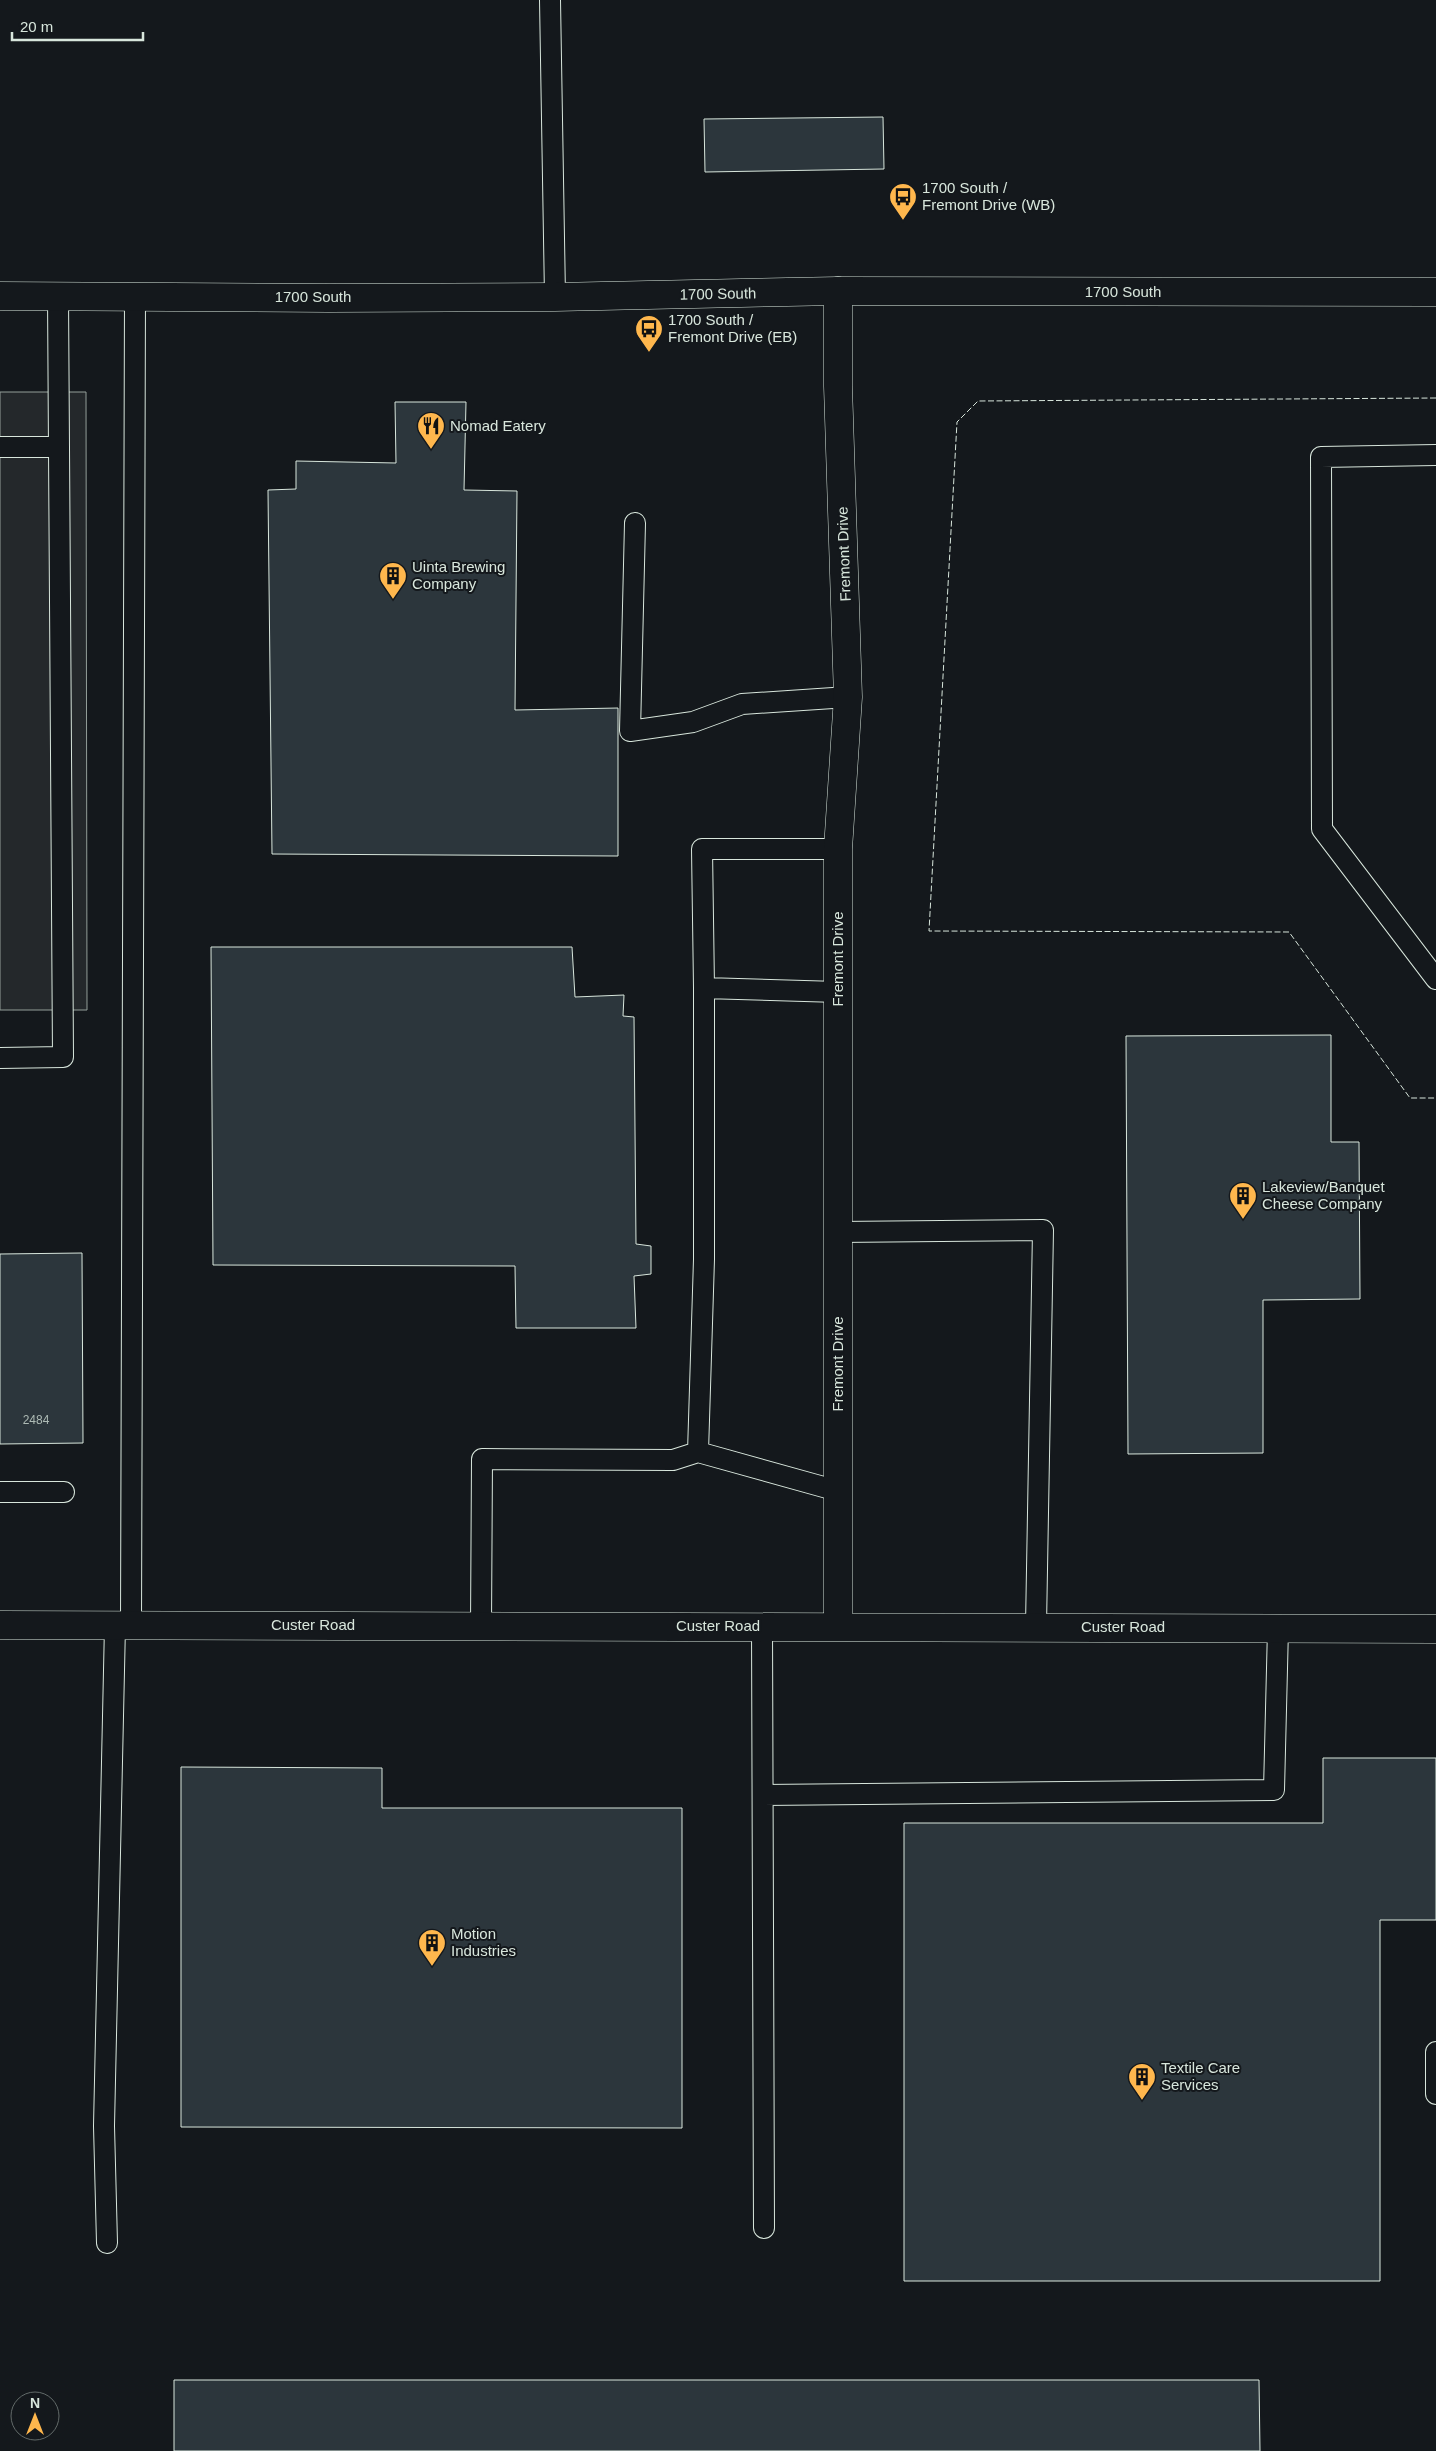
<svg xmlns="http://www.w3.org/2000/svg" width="1436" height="2451" font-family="Helvetica,sans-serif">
<rect width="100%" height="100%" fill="#14181c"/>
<!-- parking -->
<path fill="#24282b" stroke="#939e99" d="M0,392H86L87,1010H0Z"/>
<!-- building -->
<path fill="#2c363c" stroke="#d8e6dc" d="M883,117L884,169L705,172L704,119Z
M395,402H466L464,490L517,491L515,710L618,708V856L272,854L268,490L296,489V461L396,463Z
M211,947H572L575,997L624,995L623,1016L634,1017L636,1244L651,1246V1274L634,1276L636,1328H516L515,1266L213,1265Z
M1331,1035V1142H1359L1360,1299L1263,1300V1453L1128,1454L1126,1036Z
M82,1253L83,1443L0,1444V1254Z
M1323,1758H1436V1920H1380V2281H904V1823H1323Z
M181,1767L382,1768V1808H682V2128L181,2127Z
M174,2380H1259L1260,2451H174Z"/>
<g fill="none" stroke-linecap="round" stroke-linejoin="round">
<defs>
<path id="service" d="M550,0L555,297
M0,447H59
M1436,455L1321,457L1322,829L1436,979
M635,523L630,731L693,722L742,704L848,697
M704,988L702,849H838
M0,1058L63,1057L58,296
M838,1232L1043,1230L1036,1626
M698,1452L838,1491
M0,1492H64
M131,1625L135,296
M481,1626L482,1459L673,1460L698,1452L704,1259V988L838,992
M762,1626L764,2228
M763,1795L1274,1790L1278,1628
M1436,2052V2094
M107,2243L104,2126L115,1625"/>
<path id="minor" d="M838,291V386L848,697L838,849V1627
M0,1625L1436,1629"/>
<path id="tertiary" d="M0,296L329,298L555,297L838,291L1436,292"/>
</defs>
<!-- service casing -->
<use href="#service" stroke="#d8e6dc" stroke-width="22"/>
<!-- minor casing -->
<use href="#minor" stroke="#d8e6dc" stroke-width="29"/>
<!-- tertiary casing -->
<use href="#tertiary" stroke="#d8e6dc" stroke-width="29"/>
<!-- service -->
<use href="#service" stroke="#14181c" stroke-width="20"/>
<!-- minor -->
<use href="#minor" stroke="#14181c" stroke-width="28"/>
<!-- tertiary -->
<use href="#tertiary" stroke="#14181c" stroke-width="28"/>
<!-- fence -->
<path stroke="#d8e6dc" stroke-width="1" stroke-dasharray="6 2.5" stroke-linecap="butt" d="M1436,398L978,401L957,422L929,931L1289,932L1410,1098H1436"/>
</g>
<!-- icons -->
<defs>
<symbol id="bus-pin" viewBox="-11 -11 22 30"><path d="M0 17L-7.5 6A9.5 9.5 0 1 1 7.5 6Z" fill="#ffb74d" stroke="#14181c"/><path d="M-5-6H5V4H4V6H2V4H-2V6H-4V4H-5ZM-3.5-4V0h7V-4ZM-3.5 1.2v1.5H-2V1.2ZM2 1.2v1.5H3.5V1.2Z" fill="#111"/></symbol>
<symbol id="restaurant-pin" viewBox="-11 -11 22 30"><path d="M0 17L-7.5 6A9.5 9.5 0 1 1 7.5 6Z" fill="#ffb74d" stroke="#14181c"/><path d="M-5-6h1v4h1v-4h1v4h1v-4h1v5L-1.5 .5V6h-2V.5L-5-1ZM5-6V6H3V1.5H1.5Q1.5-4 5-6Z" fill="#111"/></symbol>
<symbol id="building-pin" viewBox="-11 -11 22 30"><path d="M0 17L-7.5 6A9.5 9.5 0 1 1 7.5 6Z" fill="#ffb74d" stroke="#14181c"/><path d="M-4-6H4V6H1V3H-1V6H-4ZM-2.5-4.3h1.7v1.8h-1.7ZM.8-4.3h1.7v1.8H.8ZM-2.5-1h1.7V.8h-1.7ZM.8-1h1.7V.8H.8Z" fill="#111"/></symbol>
</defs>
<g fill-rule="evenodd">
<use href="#bus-pin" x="887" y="181" width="32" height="43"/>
<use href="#bus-pin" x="633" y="313" width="32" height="43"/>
<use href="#restaurant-pin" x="415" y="410" width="32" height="43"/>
<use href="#building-pin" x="377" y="560" width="32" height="43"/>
<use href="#building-pin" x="1227" y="1180" width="32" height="43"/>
<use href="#building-pin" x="416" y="1927" width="32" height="43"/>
<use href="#building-pin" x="1126" y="2061" width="32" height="43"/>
</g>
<g text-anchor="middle" stroke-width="4" stroke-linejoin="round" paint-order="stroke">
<!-- number labels -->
<g font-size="12" fill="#adbab4">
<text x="36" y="1424">2484</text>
</g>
<!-- poi labels -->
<g font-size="15" fill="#d8e6dc" stroke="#14181c" text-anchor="start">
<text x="922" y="193">1700 South /<tspan x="922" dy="17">Fremont Drive (WB)</tspan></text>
<text x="668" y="325">1700 South /<tspan x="668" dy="17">Fremont Drive (EB)</tspan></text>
<text x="450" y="431">Nomad Eatery</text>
<text x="412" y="572">Uinta Brewing<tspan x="412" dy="17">Company</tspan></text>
<text x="1262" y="1192">Lakeview/Banquet<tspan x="1262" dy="17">Cheese Company</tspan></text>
<text x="451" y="1939">Motion<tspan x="451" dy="17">Industries</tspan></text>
<text x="1161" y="2073">Textile Care<tspan x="1161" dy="17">Services</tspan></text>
</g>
<!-- street labels -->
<g font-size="15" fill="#d8e6dc" stroke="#14181c">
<text x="1123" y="297">1700 South</text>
<text transform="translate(718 294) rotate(-1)" y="5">1700 South</text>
<text x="313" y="302">1700 South</text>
<text transform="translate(844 554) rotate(-92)" y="5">Fremont Drive</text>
<text transform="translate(838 959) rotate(-90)" y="5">Fremont Drive</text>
<text transform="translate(838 1364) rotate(-90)" y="5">Fremont Drive</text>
<text x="313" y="1630">Custer Road</text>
<text x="718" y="1631">Custer Road</text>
<text x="1123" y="1632">Custer Road</text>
</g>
</g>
<!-- north arrow -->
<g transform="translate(35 2416)"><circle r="24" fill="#14181c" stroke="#626a69"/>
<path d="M0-4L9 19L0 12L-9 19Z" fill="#ffb74d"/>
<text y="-8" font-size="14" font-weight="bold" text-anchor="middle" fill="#d8e6dc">N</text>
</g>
<!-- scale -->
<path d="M12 32v8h131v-8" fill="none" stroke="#d8e6dc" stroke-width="2.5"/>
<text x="20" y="32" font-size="15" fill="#d8e6dc" stroke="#14181c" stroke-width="4" paint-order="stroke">20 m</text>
</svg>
